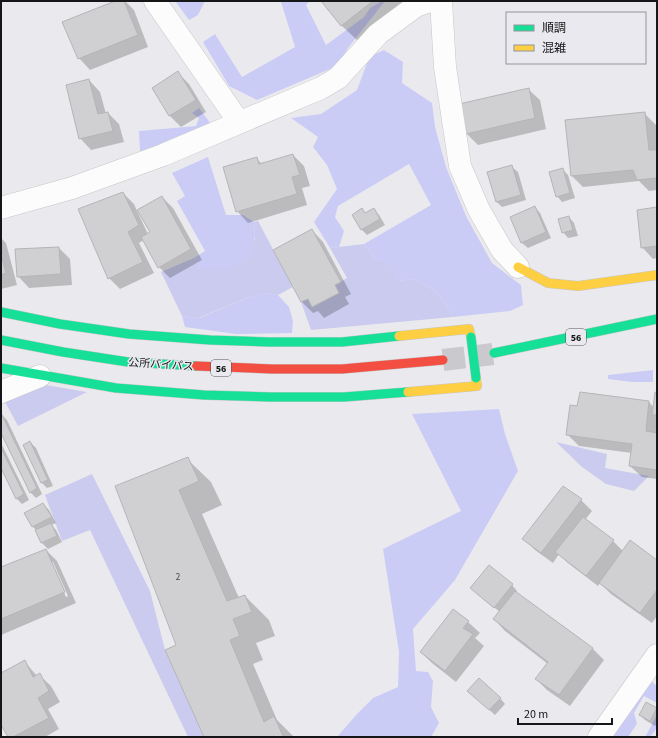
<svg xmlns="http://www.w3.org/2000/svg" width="658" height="738" font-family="'Source Sans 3','Noto Sans JP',sans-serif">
<rect width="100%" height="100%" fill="#eaeaee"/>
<!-- green -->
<path fill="#cacbee" d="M258,221L293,287L278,295L268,293L249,297L198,318L182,316L161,272L194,258L199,269L255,240L254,222Z
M364,244L376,260L387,261L399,281L413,279L432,289L443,300L453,317L311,330L301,302L308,299L313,307L339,293L335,285L347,278L330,248Z
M34,383L87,392L18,426L4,400Z
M556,442L607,454L605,468L649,476L634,491L606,484L582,467Z
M92,474L150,591L165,650L204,737H188L90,530L62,541L45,495Z"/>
<!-- forest -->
<path fill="#cbccf6" d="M175,1H205L198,15L189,20Z
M283,1H310L306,5L326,45L364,17L370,8L382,1H385L348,48L337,66L257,100L229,86L203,42L215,34L242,77L295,47L281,2Z
M384,50L403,62L402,83L432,103L435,127L446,167L466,216L492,263L521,285L523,305L510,311L453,317L443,300L432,289L413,279L399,281L387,262L376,260L364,244L431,205L409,164L338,206L335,217L344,231L339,247L330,248L314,222L337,189L327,165L313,147L318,137L291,118L321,114L357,90L367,63L373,55Z
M199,108L211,124L150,153L140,151L139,131L196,126L199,118L192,113Z
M208,157L226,215H243L254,222C254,228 256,235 254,241C249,270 223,270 199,269L194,258L205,251L177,201L185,196L172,173Z
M268,293L278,295L289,307L293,321L292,333L236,334L185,327L182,316L199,318L249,297Z
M653,370V382H632L608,379V375Z
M499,409L505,434L518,471L455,580L413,629L416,671L428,672L433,681L431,707L439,723L431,737H337L357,714L373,698L398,687L399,652L383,549L461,511L412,414Z
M651,681L657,686V703L644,696L634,713L637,724L628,737H613Z
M657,715V728L650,737H645Z"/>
<!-- shadow -->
<path fill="#0003" fill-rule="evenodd" d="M118,1H125L134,10L148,47L90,70L79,58Z
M322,1H409L358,41L342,26Z
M178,73L189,84L206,112L181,127L170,116L153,88Z
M89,80L100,92L106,114L108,113L119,124L124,142L91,150L80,138Z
M528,89L540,100L546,129L478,145L467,134Z
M644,113L656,125L657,136V190L649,191L639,181L583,187L572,176Z
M293,155L304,166L310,186L302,188L307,205L248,223L237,211L256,158L262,164Z
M512,167L518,172L526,200L502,207L496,201Z
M563,170L568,175L575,198L562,202L557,196Z
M123,193L134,204L137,211L162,197L173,208L202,260L170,278L159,267L144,240L139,243L154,273L120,289L109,278ZM138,210L151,232L148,234L137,211Z
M535,207L540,213L551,238L528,248L522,243L511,217Z
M657,208V258L653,259L642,247Z
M374,209L379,215L385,225L367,235L362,230L353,215L362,210L366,214Z
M569,217L574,223L578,236L568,238L563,232Z
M312,230L323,242L351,294L345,297L349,304L324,318L318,311L313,313L302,302L275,251Z
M1,238L6,243L17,285L1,289Z
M59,248L70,259L72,285L29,288L18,276Z
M657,394V479L642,477L630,466L632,453L579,446L567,434L578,407L649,402L654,408Z
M1,414L7,420L42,494L36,498L30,492L1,431Z
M30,442L36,448L53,486L47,488L42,483L24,445Z
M1,443L29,500L22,504L16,498L1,466Z
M187,459L211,482L222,505L202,514L239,598L245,596L269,620L275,636L256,643L263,660L253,664L277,720L294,737H205L177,646L117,486Z
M581,500L592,511L585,520L613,541L623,551L657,562V616L652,623L611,594L600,583L598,586L568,563L559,554L553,563L535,550L524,539Z
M43,504L49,510L56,523L51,525L56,530L62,542L48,549L42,543L37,531L32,526Z
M46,550L57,561L76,603L1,635V568ZM51,562H53L68,596L66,597Z
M512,585L517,591L516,593L593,649L604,660L570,706L547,690L536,679L548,664L505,631L494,619L500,612L477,594Z
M453,611L468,622L480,633L475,638L484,646L456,682L432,663L421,652Z
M24,661L37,676L39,675L51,686L60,702L48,709L59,729L45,737H9L1,723V674Z
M468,691L500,698L505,704L495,715Z
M656,708L657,723L655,726L645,720L640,715Z"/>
<!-- building -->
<path fill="#d0d0d3" stroke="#b5b5b8" d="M115,1H124L138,35L78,59L62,22Z
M321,1H373L341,26Z
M178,71L196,100L169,116L152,88Z
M89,79L98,114L108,112L113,131L79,139L66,85Z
M529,88L535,118L466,134L459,104Z
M645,112L649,150H657V178L637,180L633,170L571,176L565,120Z
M293,154L300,175L292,177L297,194L236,212L223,167L257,157L259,164Z
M512,165L521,195L496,202L487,172Z
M563,168L570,193L556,197L549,172Z
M123,192L139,225L128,232L143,262L108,279L78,209Z
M162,196L191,249L158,268L141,237L150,232L137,210Z
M535,206L546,232L521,243L510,217Z
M657,207V246L641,248L637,210Z
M362,208L365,213L374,208L380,219L361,230L352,215Z
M569,216L573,230L562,233L558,219Z
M312,229L341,282L335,285L339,293L312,307L308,299L301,302L273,250Z
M59,247L61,274L17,277L15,249Z
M1,254L6,273L1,275Z
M580,392L649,401L646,431L657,433V470L629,466L632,444L566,435L570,405L577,406Z
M655,392L657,393V415H652Z
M1,413L37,488L30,493L1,433Z
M30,441L48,480L41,483L23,445Z
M1,448L24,494L16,499L1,468Z
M188,457L199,481L179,490L227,601L245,595L252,612L233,619L240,636L230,640L264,722L274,716L283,736L281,737H204L165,650L176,645L115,486Z
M563,486L582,499L541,553L522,539Z
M43,503L52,517L32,527L24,513Z
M583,517L614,540L586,576L555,552Z
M51,523L57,536L41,543L35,530Z
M630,540L657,560V590L640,613L599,583Z
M46,549L65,592L1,619V567Z
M489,565L513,584L494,608L470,588Z
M515,591L593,648L559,695L535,679L548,662L493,619Z
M453,609L469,621L463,628L473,634L445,671L420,652Z
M25,660L33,677L40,673L49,691L38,698L49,718L13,737H8L1,725V673Z
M479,678L501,698L489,710L467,691Z
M646,702L657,708L650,721L639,715Z"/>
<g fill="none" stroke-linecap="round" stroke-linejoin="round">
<!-- primary-tunnel -->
<path stroke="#cacace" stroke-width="22" stroke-dasharray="22 11" stroke-linecap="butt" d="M443,360L493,354"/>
<defs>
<path id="street" d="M155,1L239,122
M441,1L445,67L460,166L479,210L502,250L518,267
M1,208L72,188L163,155L321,88L338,78L378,34L416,6L430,1
M1,392L40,376
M599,737L657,655"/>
<path id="fast" d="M1,312L60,324L129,334L210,340L269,342H342L399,336
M1,340L63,352L128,362L196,366
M494,353L657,319
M1,368L116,388L204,395L271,397H344L408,392"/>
<path id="slow" d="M518,267L548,283L578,286L657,275
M399,336L469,329L471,337
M408,392L477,386L476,378"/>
<path id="jam" d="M196,366L272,369H342L443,360"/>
</defs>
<!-- street casing -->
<use href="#street" stroke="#c6c6c8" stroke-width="23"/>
<!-- fast casing -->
<use href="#fast" stroke="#c6c6c8" stroke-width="10"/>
<!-- slow casing -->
<use href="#slow" stroke="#c6c6c8" stroke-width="10"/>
<!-- jam casing -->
<use href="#jam" stroke="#c6c6c8" stroke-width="10"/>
<!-- street -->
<use href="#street" stroke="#fcfcfc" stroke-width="22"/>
<!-- fast -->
<use href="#fast" stroke="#16e098" stroke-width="9"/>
<!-- slow -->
<use href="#slow" stroke="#ffcf43" stroke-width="9"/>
<!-- jam -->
<use href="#jam" stroke="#f24e42" stroke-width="9"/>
<defs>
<path id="fast-bridge" d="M471,337L476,378"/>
</defs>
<!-- fast-bridge casing -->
<use href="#fast-bridge" stroke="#c6c6c8" stroke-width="10" stroke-linecap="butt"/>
<!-- fast-bridge -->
<use href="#fast-bridge" stroke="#16e098" stroke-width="9"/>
</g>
<g text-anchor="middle" stroke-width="3" stroke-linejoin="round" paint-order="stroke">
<!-- number labels -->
<g font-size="9" fill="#464648">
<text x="178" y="580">2</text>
</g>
<!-- shield labels -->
<g fill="#e9e9ef" stroke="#555558" stroke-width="1">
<rect x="566" y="329" width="20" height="16" rx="3"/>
<rect x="211" y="360" width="20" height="16" rx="3"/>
</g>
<g font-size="10" font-weight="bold" fill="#151617">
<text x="576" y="341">56</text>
<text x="221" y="372">56</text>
</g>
<!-- street labels -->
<g font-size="11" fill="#151617" stroke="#e9e9ef">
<text transform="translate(161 364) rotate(4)" y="4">公所バイパス</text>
</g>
</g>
<!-- border -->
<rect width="658" height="738" fill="none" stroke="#151617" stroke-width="4"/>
<!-- legend -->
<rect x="506" y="12" width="140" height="52" fill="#e9e9ef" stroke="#949599"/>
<rect x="514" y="25" width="20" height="6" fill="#16e098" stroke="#949599"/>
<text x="542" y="32" font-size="12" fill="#151617">順調</text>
<rect x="514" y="45" width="20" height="6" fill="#ffcf43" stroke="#949599"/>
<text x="542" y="52" font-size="12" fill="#151617">混雑</text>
<!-- scale -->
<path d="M518 718v6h94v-6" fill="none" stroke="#151617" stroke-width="2"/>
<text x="524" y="718" font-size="12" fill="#151617" stroke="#e9e9ef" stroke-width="3" paint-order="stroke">20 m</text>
</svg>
